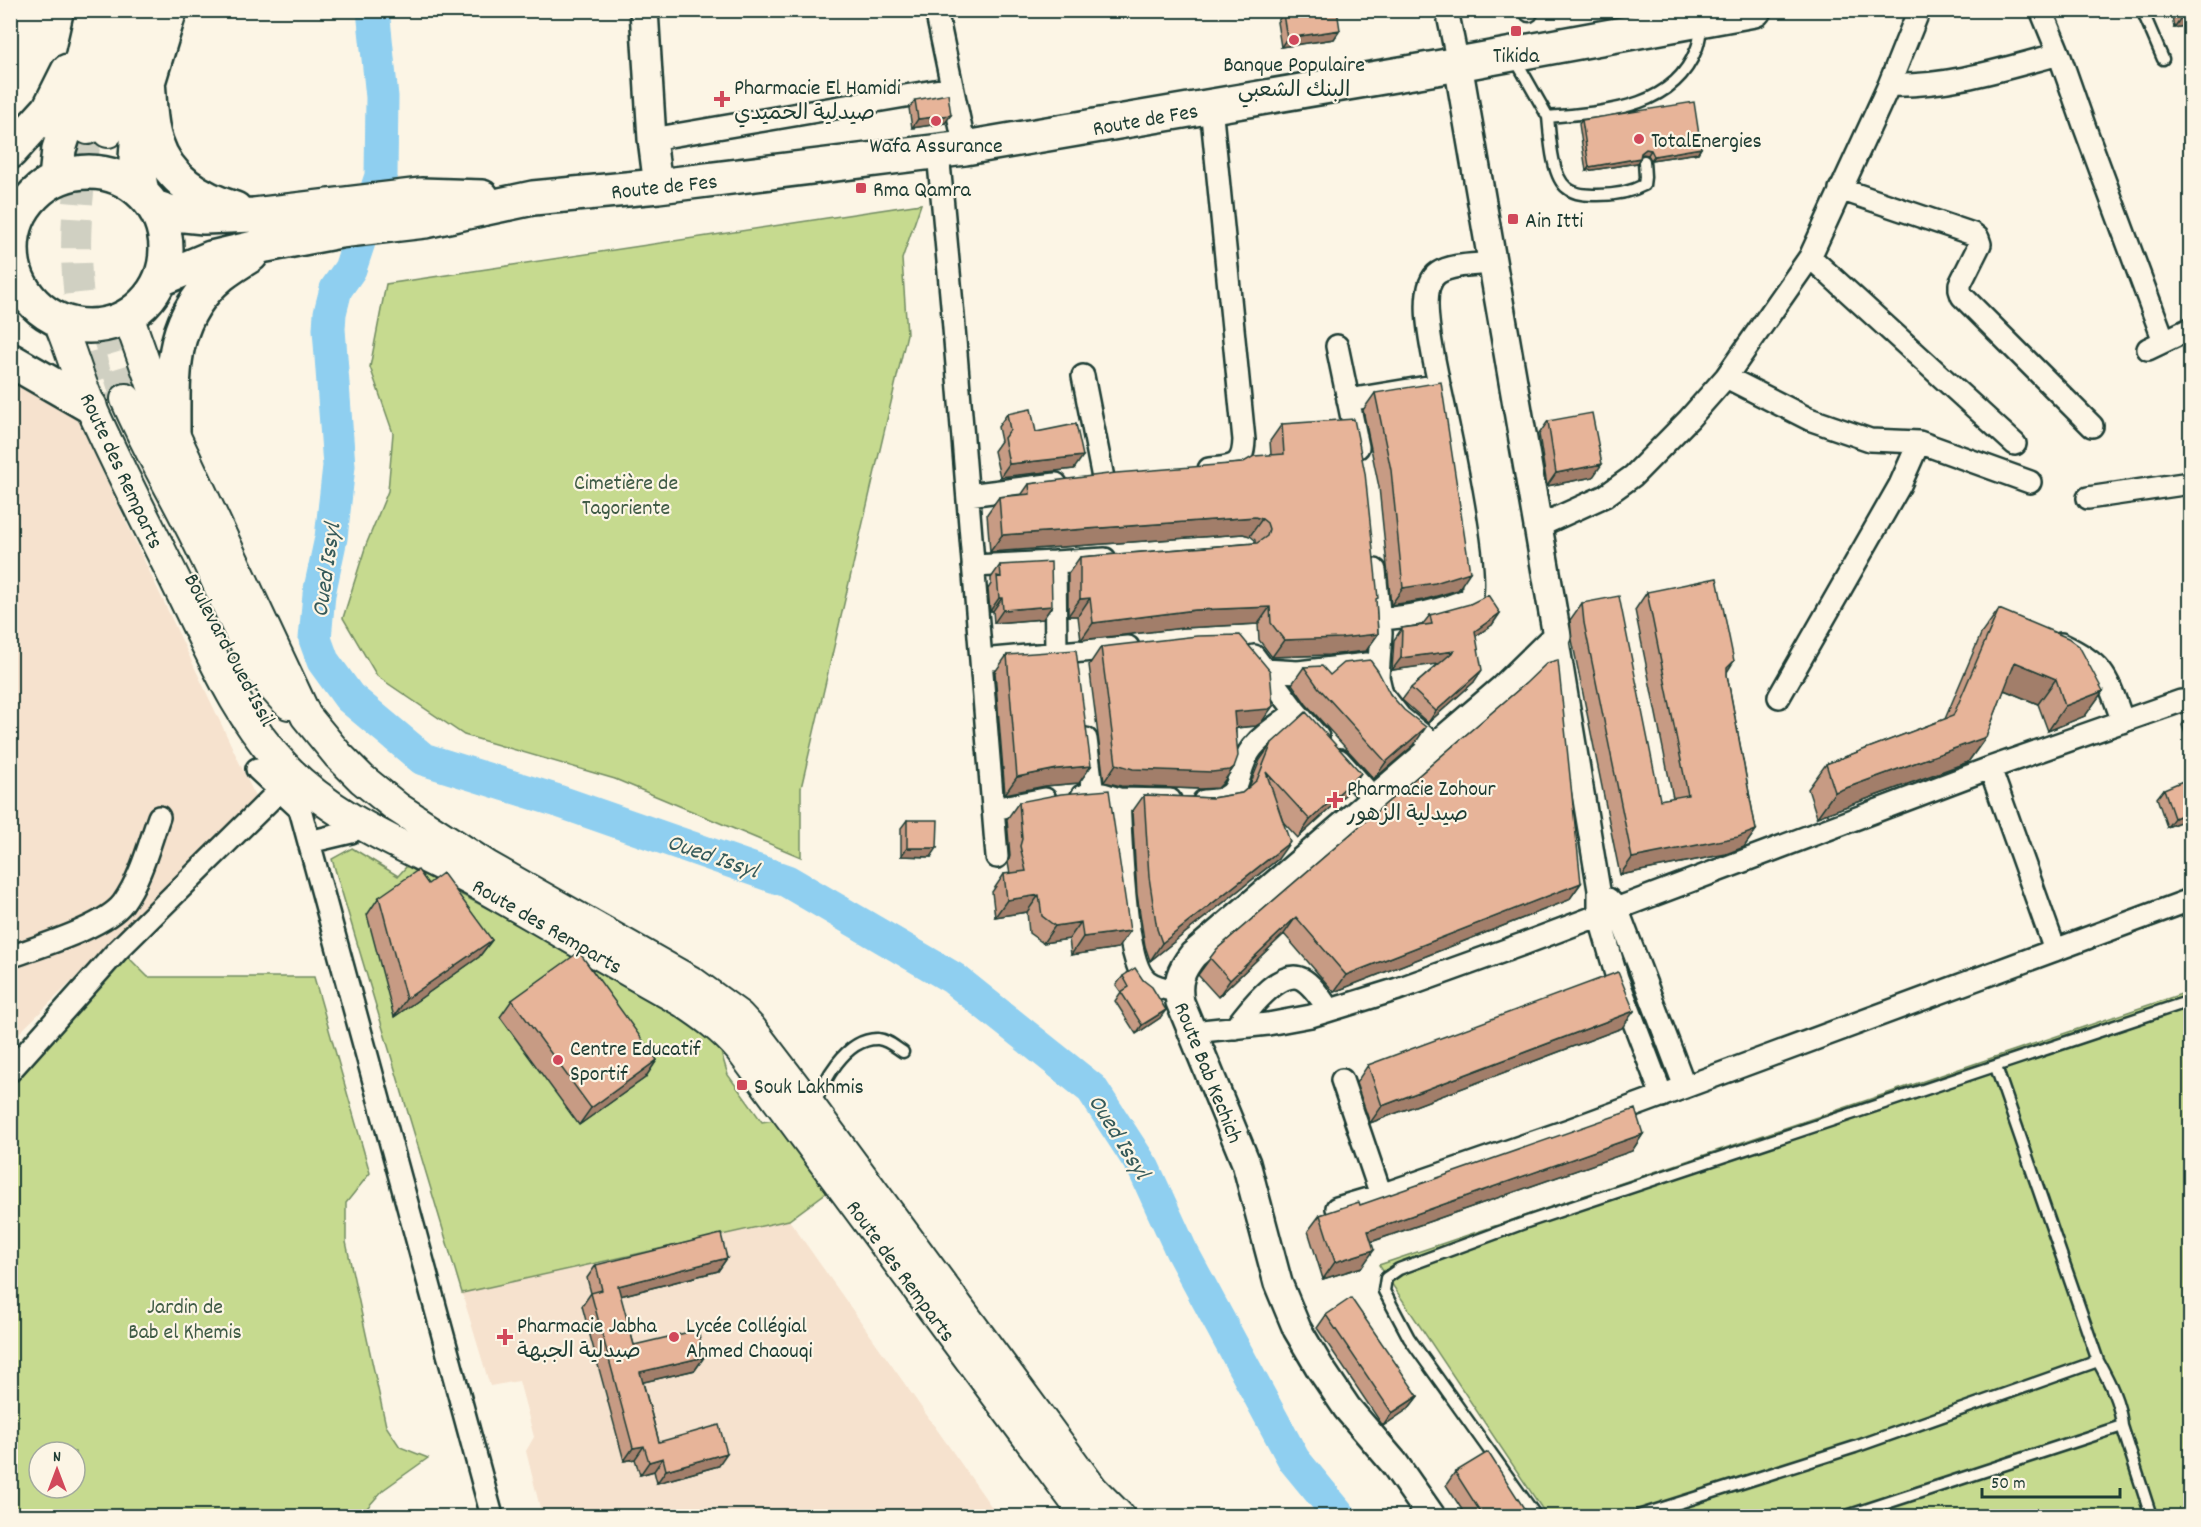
<svg xmlns="http://www.w3.org/2000/svg" width="2201" height="1527" font-family="Dekko,'Playpen Sans Arabic',sans-serif">
<rect width="100%" height="100%" fill="#fcf5e5"/>
<filter id="ink" filterUnits="userSpaceOnUse"><feTurbulence type="fractalNoise" baseFrequency=".0167" numOctaves="2"/><feDisplacementMap in="SourceGraphic" scale="12" xChannelSelector="R" yChannelSelector="G"/><feConvolveMatrix kernelMatrix="1 2 1 2 8 2 1 2 1" color-interpolation-filters="sRGB"/></filter>
<g filter="url(#ink)">
<!-- built -->
<path fill="#f6e2ce" d="M11,377L73,409L257,800L11,1041Z
M789,1220L998,1516H542L526,1451L534,1437L519,1381L490,1386L462,1293Z"/>
<!-- green -->
<path fill="#c6da8f" stroke="#728c62" stroke-width="1.5" fill-rule="evenodd" d="M921,204L902,259L907,334L801,788V857L615,779L464,735L377,676L343,618L366,545L388,491L393,433L370,367L386,284Z
M352,848L398,876L407,866L636,987L719,1046L728,1075L762,1122L780,1119L827,1192L789,1220L462,1293L332,859Z
M126,955L148,977H314L370,1173L346,1203V1242L386,1426L400,1447L428,1458L383,1490L360,1516H11L10,1082ZM39,1452H75V1488H39Z
M2190,991V1516H1547L1379,1265Z"/>
<g fill="none" stroke-linecap="round" stroke-linejoin="round">
<!-- river -->
<path stroke="#8fcff0" stroke-width="33" d="M373,10L382,97L381,176L350,269L336,289L330,313L329,329L339,466L331,538L319,594L315,639L323,661L349,697L423,759L555,800L787,881L953,978L1092,1089L1144,1169L1181,1250L1294,1460L1340,1516"/>
<!-- secondary-tunnel -->
<path stroke="#d0d0c2" stroke-width="30" stroke-dasharray="30 15" stroke-linecap="butt" d="M88,129C71,226 68,309 107,402
M104,325L126,399"/>
<defs>
<path id="service" d="M2142,10L2163,59
M1514,57L1548,117C1602,112 1673,110 1696,50C1700,42 1700,32 1702,23
M1548,117C1550,135 1551,176 1567,188C1575,195 1588,195 1598,195C1613,195 1631,192 1644,185L1645,177L1644,161
M1996,1067L2098,1361C2109,1381 2120,1402 2122,1426L2151,1516
M814,1107C823,1082 845,1038 878,1039C888,1040 895,1047 903,1052
M1536,1516L1409,1338L1384,1291L1386,1278L1399,1269L1524,1223L2190,1001
M1638,1516L1855,1447L2098,1361
M1847,1516L2122,1426"/>
<path id="pedestrian" d="M1529,10V13"/>
<path id="minor" d="M936,10L965,148
M1447,10L1458,64
M2041,10L2059,54L2085,128L2164,341
M1889,85C1948,87 2003,69 2059,54
M652,139L952,88
M938,152L953,316L997,857
M1840,189L1973,234L1978,238L1980,244L1960,284V290L1962,296L2092,426
M1810,257L2015,444
M1337,346L1358,447
M2148,349L2190,329
M1083,376L1103,478
M1726,377L1809,419L1870,440L1919,442L2030,482
M1348,400L1439,385C1435,361 1415,288 1438,273C1452,264 1475,265 1492,263
M1209,469C1233,467 1243,467 1244,440L1211,106
M968,495L1056,484
M2088,498L2190,483
M1537,527L1605,496L1633,476L1689,419L1726,377L1810,257L1889,85L1919,10
M1055,562L1105,559
M973,566L1055,562L1056,654
M1375,570L1381,633L1378,677L1382,694L1400,717L1436,746
M1379,619C1411,617 1441,611 1471,598C1481,577 1447,420 1440,388
M1557,636L1599,890V915L1617,978L1662,1096
M2061,644C2106,665 2107,678 2123,722
M1254,656L1296,712L1318,737
M981,660L1128,647
M1264,670L1298,672L1367,664
M1779,697L1900,485L1919,442
M1086,739L1093,795
M1339,760L1375,800
M1990,768L2055,950
M257,769L300,809L492,1516
M1082,796L1103,794L1119,799L1170,800
M1119,799C1121,833 1123,962 1147,981C1156,988 1167,989 1178,991
M1204,801C1248,801 1232,774 1252,748C1264,733 1281,723 1296,712
M993,809L1045,799
M309,842L351,832L357,823
M1608,899L1617,908L1685,1087
M10,957C40,946 105,927 123,903C141,878 149,845 159,817
M1235,1028C1246,1013 1280,967 1302,979C1313,985 1322,1000 1329,1010
M1193,1032L1268,1024L1311,1016L1398,989L1523,944L1990,768L2181,701
M10,1071L118,950L280,790
M1342,1080L1381,1195
M1337,1208L1381,1195L1569,1130L2190,900"/>
<path id="tertiary" d="M644,10L652,139L658,186
M1431,1516L1394,1463L1347,1408L1320,1368L1297,1329L1278,1283L1246,1163L1180,1002C1176,982 1181,970 1193,955L1503,689L1557,636L1458,64"/>
<path id="secondary" d="M88,129L122,10
M108,132L145,10
M128,316L152,384L173,432L306,716L338,755L362,779L398,808L487,866L692,982L739,1016L752,1030L813,1110L1093,1490L1119,1516
M58,320C71,349 78,379 91,407C119,470 152,532 182,594C212,655 238,719 286,768C338,822 411,848 476,883C545,922 613,963 682,1001C703,1015 723,1029 740,1049L1086,1516
M126,399C149,453 180,503 205,556C230,606 247,665 289,704"/>
<path id="primary" d="M148,81C150,100 149,123 156,142C168,179 199,198 235,209
M10,152L49,109L68,71
M12 249a77 77 0 1 1 154 0a77 77 0 1 1-154 0Z
M56,179L59,149L67,125L93,10
M142,193L136,159L139,112L170,10
M154,207L175,214L204,217L254,215L421,195L482,197
M161,279L211,258L266,245L340,231L425,221L533,198L658,186L965,148L1436,68L1754,10
M10,360L90,406
M173,432C173,371 169,318 221,275C230,268 241,261 251,255"/>
</defs>
<!-- service casing -->
<use href="#service" stroke="#1f3d34" stroke-width="15"/>
<!-- pedestrian casing -->
<use href="#pedestrian" stroke="#1f3d34" stroke-width="21"/>
<!-- minor casing -->
<use href="#minor" stroke="#1f3d34" stroke-width="26"/>
<!-- tertiary casing -->
<use href="#tertiary" stroke="#1f3d34" stroke-width="32"/>
<!-- secondary casing -->
<use href="#secondary" stroke="#1f3d34" stroke-width="34"/>
<!-- primary casing -->
<use href="#primary" stroke="#1f3d34" stroke-width="38"/>
<!-- service -->
<use href="#service" stroke="#fcf5e5" stroke-width="10"/>
<!-- pedestrian -->
<use href="#pedestrian" stroke="#fcf5e5" stroke-width="16"/>
<!-- minor -->
<use href="#minor" stroke="#fcf5e5" stroke-width="21"/>
<!-- tertiary -->
<use href="#tertiary" stroke="#fcf5e5" stroke-width="27"/>
<!-- secondary -->
<use href="#secondary" stroke="#fcf5e5" stroke-width="30"/>
<!-- primary -->
<use href="#primary" stroke="#fcf5e5" stroke-width="33"/>
</g>
<!-- wall -->
<path fill="#c79b84" stroke="#1f3d34" stroke-width="1.5" d="M2171,10H2190V25L2174,28Z
M1283,14L1340,30L1334,39L1281,47L1277,22Z
M915,100L945,123L912,128L909,108Z
M1582,120L1701,148L1698,153L1651,160L1648,155L1643,154L1640,155V158L1637,163L1586,171L1579,124Z
M1375,393L1458,590L1423,600L1391,605L1379,487L1363,410Z
M1007,414L1074,469L1000,477L994,451L1001,441L998,427Z
M1548,421L1593,477L1547,486L1539,434Z
M1282,424L1376,602L1378,634L1366,651L1329,655L1272,657L1259,640L1258,624L1183,628L1081,640L1078,616H1068V574L1080,557L1255,543V540L1250,536L1243,534L990,552L987,514L999,497L1022,494L1029,484L1242,463L1271,455L1270,441Z
M1000,565L1052,606L1043,619L994,623L993,611H990L988,589L991,584V578Z
M1647,592L1734,661L1727,672V675L1756,830L1744,847L1726,854L1620,875L1572,640L1570,620L1582,603L1660,800L1673,798L1635,610Z
M1999,609L2103,691L2085,716L2048,731L2038,704L2004,690L1986,737L1968,762L1817,817L1808,789L1826,764L1945,719L1981,634Z
M1500,613L1492,625L1476,636L1474,682L1428,723L1402,700L1411,688L1439,663L1392,670L1394,640L1402,628L1422,625L1430,615Z
M1101,647L1261,723L1256,726L1236,728L1234,767L1222,784L1218,788L1200,789L1121,786L1104,782L1089,665Z
M1007,655L1091,766L1079,783L1045,786L1005,794L995,672Z
M1304,667L1390,694L1414,745L1374,779L1306,704L1292,684Z
M1525,684L1581,883L1569,900L1334,992L1284,934L1218,997L1198,975L1217,949Z
M2189,715H2190V748L2182,725Z
M1272,743L1349,791L1298,838L1283,822L1278,859L1150,961L1145,946L1137,894L1132,812L1144,795L1212,798L1242,793L1249,787L1260,760Z
M2164,789L2190,818L2167,827L2157,798Z
M1019,802L1130,931L1118,948L1071,955L1069,939L1043,943L1029,933L1027,912L995,917L992,892L1004,874H1010L1008,863L1010,856L1007,819Z
M907,820L931,857L901,856V828Z
M428,884L492,940L479,957L394,1017L367,915L379,897Z
M1123,976L1143,980L1160,1018L1136,1034L1115,1001L1121,992L1116,985Z
M512,1000L657,1060L645,1078L579,1125L500,1017Z
M1622,1028L1370,1123L1356,1083L1368,1065Z
M1643,1134L1632,1151L1371,1242L1362,1267L1323,1279L1308,1231L1320,1215L1360,1205Z
M727,1258L718,1271L620,1296L634,1345L704,1357L695,1370L643,1382L659,1442L718,1466L657,1483L654,1471L640,1475L635,1459L624,1461L582,1306L591,1293L587,1278L596,1265Z
M1326,1315L1418,1396L1408,1409L1383,1426L1317,1328Z
M1455,1472L1525,1516H1466L1446,1485Z"/>
<!-- shaded-wall -->
<path fill="#a27e6b" stroke="#1f3d34" stroke-width="1.5" d="M2186,10H2190V25L2174,28Z
M1340,30L1334,39L1281,47L1287,38Z
M951,115L945,123L912,128L918,119Z
M1701,148L1698,153L1651,160L1654,156Z
M1646,149L1651,150L1648,155L1643,154L1638,157L1641,153Z
M1640,158L1637,163L1586,171L1589,167Z
M1083,456L1074,469L1000,477L1009,464Z
M1602,464L1593,477L1547,486L1556,473Z
M1255,517L1262,519L1250,536L1243,534L990,552L1002,535Z
M1470,572L1458,590L1423,600L1391,605L1403,588Z
M999,598H1002L993,611H990Z
M1090,598L1078,616H1068L1080,599Z
M1052,606L1043,619L994,623L1003,610Z
M1270,607L1258,624L1183,628L1081,640L1093,623L1195,610Z
M1500,613L1492,625L1467,642L1475,631Z
M1378,634L1366,651L1329,655L1272,657L1284,640Z
M1454,651L1445,663L1392,670L1401,658Z
M2015,662L2056,679L2038,704L1997,687Z
M1482,670L1474,682L1428,723L1436,711Z
M2103,691L2085,716L2048,731L2065,706Z
M1273,706L1261,723L1256,726L1222,729L1234,712Z
M1426,727L1414,745L1374,779L1386,762Z
M1986,737L1968,762L1817,817L1835,792Z
M1116,764L1234,767L1222,784L1218,788L1200,789L1121,786L1104,782Z
M1091,766L1079,783L1045,786L1005,794L1017,777L1057,769Z
M1361,773L1349,791L1298,838L1310,820Z
M2190,811V818L2167,827L2174,818Z
M1756,830L1744,847L1726,854L1620,875L1632,858Z
M1290,842L1278,859L1150,961L1162,943Z
M907,848H937L931,857L901,856Z
M1581,883L1569,900L1334,992L1346,975Z
M1039,895L1027,912L995,917L1007,900Z
M1296,917L1284,934L1218,997L1230,980Z
M1081,922L1069,939L1043,943L1055,926Z
M1130,931L1118,948L1071,955L1083,937Z
M492,940L479,957L394,1017L406,999Z
M1166,1010L1160,1018L1136,1034L1142,1025Z
M1634,1011L1622,1028L1370,1123L1382,1106Z
M657,1060L645,1078L579,1125L591,1108Z
M1643,1134L1632,1151L1356,1247L1368,1231Z
M1374,1250L1362,1267L1323,1279L1335,1262Z
M727,1258L718,1271L608,1299L618,1286Z
M704,1357L695,1370L631,1385L640,1372Z
M1418,1396L1408,1409L1383,1426L1392,1413Z
M644,1446L635,1459L624,1461L633,1448Z
M727,1453L718,1466L657,1483L666,1470Z
M663,1458L654,1471L640,1475L649,1462Z"/>
<!-- building -->
<path fill="#e7b499" stroke="#1f3d34" stroke-width="1.5" d="M1303,10H1337L1340,30L1287,38L1283,14Z
M948,94L951,115L918,119L915,100Z
M1694,102L1701,148L1654,156L1651,150L1646,149L1641,153L1640,158L1589,167L1582,120Z
M1441,382L1470,572L1435,583L1403,588L1391,470L1375,393Z
M1031,409L1036,432L1076,424L1083,456L1009,464L1004,438L1010,430L1007,414Z
M1592,413L1602,464L1556,473L1548,421Z
M1354,419L1365,473L1378,598L1376,599L1378,634L1341,638L1284,640L1271,623L1270,607L1195,610L1093,623L1090,598L1080,599V557L1257,543L1267,536L1269,529L1267,523L1262,519L1255,517L1002,535L999,497L1030,494L1029,484L1116,473L1242,463L1254,456L1284,454L1282,424Z
M1051,562L1052,606L1003,610L1002,598H999L997,576L1001,577L1000,565Z
M1717,578L1734,661L1727,668V675L1756,830L1738,837L1632,858L1584,623L1582,603L1619,596L1660,800L1688,795L1647,592Z
M1488,595L1500,613L1475,631L1482,670L1436,711L1411,688L1454,651L1401,658L1402,628L1432,624L1430,615L1470,604Z
M1999,609L2068,638L2079,646L2103,691L2065,706L2056,679L2015,662L1986,737L1835,792L1826,764L1953,716Z
M1240,635L1270,671L1273,706L1269,709L1234,712L1238,756L1234,767L1230,770L1212,772L1133,769L1116,764L1101,647L1197,636Z
M1076,650L1091,766L1057,769L1017,777L1007,655Z
M1370,660L1378,671L1390,694L1404,710L1426,727L1386,762L1318,687L1304,667L1322,666L1330,675L1344,663Z
M1558,660L1581,883L1346,975L1296,917L1230,980L1210,958L1217,949L1525,684L1547,663Z
M1306,712L1361,773L1310,820L1266,772L1290,842L1162,943L1157,929L1149,877L1144,795L1212,798L1242,793L1257,780L1272,743Z
M2190,778V811L2174,818L2164,789Z
M1109,790L1130,931L1083,937L1081,922L1055,926L1042,916L1039,895L1007,900L1004,874L1026,871L1020,846L1022,839L1019,802L1061,794Z
M907,820H938L937,848H907Z
M418,870L428,884L443,873L492,940L406,999L379,897Z
M579,952L657,1060L591,1108L512,1000Z
M1135,968L1143,980L1152,987L1166,1010L1142,1025L1121,992L1129,987L1123,976Z
M1618,972L1634,1011L1382,1106L1368,1065Z
M1635,1109L1643,1134L1368,1231L1374,1250L1335,1262L1320,1215L1359,1202L1360,1205Z
M721,1234L727,1258L618,1286L634,1345L698,1330L704,1357L640,1372L659,1442L719,1425L727,1453L666,1470L663,1458L649,1462L644,1446L633,1448L591,1293L602,1290L596,1265Z
M1351,1298L1418,1396L1392,1413L1326,1315Z
M1488,1452L1527,1513L1522,1516H1483L1455,1472Z"/>
</g>
<!-- markers -->
<g fill="#d1495b" stroke="#fcf5e5" stroke-width="2">
<rect x="1510" y="25" width="12" height="12" rx="3"/>
<circle cx="1294" cy="40" r="6"/>
<path d="M719 90h6v6h6v6h-6v6h-6v-6h-6v-6h6z"/>
<circle cx="936" cy="121" r="6"/>
<circle cx="1639" cy="139" r="6"/>
<rect x="855" y="182" width="12" height="12" rx="3"/>
<rect x="1507" y="213" width="12" height="12" rx="3"/>
<path d="M1332 791h6v6h6v6h-6v6h-6v-6h-6v-6h6z"/>
<circle cx="558" cy="1060" r="6"/>
<rect x="736" y="1079" width="12" height="12" rx="3"/>
<path d="M502 1328h6v6h6v6h-6v6h-6v-6h-6v-6h6z"/>
<circle cx="674" cy="1337" r="6"/>
</g>
<g text-anchor="middle" stroke-width="4.5" stroke-linejoin="round" paint-order="stroke">
<!-- poi labels -->
<g font-size="22" fill="#1f3d34" stroke="#fcf5e5" text-anchor="start">
<text x="1516" y="62" text-anchor="middle">Tikida</text>
<text x="1294" y="71" text-anchor="middle">Banque Populaire<tspan x="1294" dy="25">البنك الشعبي</tspan></text>
<text x="734" y="94">Pharmacie El Hamidi<tspan x="734" dy="25">صيدلية الحميدي</tspan></text>
<text x="1651" y="147">TotalEnergies</text>
<text x="936" y="152" text-anchor="middle">Wafa Assurance</text>
<text x="873" y="196">Rma Qamra</text>
<text x="1525" y="227">Ain Itti</text>
<text x="1347" y="795">Pharmacie Zohour<tspan x="1347" dy="25">صيدلية الزهور</tspan></text>
<text x="570" y="1055">Centre Educatif<tspan x="570" dy="25">Sportif</tspan></text>
<text x="754" y="1093">Souk Lakhmis</text>
<text x="517" y="1332">Pharmacie Jabha<tspan x="517" dy="25">صيدلية الجبهة</tspan></text>
<text x="686" y="1332">Lycée Collégial<tspan x="686" dy="25">Ahmed Chaouqi</tspan></text>
</g>
<!-- street labels -->
<g font-size="22" fill="#1f3d34" stroke="#fcf5e5">
<text transform="translate(1145 118) rotate(-10)" y="8">Route de Fes</text>
<text transform="translate(664 185) rotate(-6)" y="8">Route de Fes</text>
<text transform="translate(123 470) rotate(65)" y="8">Route des Remparts</text>
<text transform="translate(231 649) rotate(62)" y="8">Boulevard Oued Issil</text>
<text transform="translate(548 925) rotate(30)" y="8">Route des Remparts</text>
<text transform="translate(1210 1072) rotate(68)" y="8">Route Bab Kechich</text>
<text transform="translate(902 1270) rotate(54)" y="8">Route des Remparts</text>
</g>
<!-- park labels -->
<g font-size="22" fill="#405c46" stroke="#fcf5e5">
<text x="626" y="489">Cimetière de<tspan x="626" dy="25">Tagoriente</tspan></text>
<text x="185" y="1313">Jardin de<tspan x="185" dy="25">Bab el Khemis</tspan></text>
</g>
<!-- water labels -->
<g font-size="24" font-style="italic" fill="#355a5a" stroke="#fcf5e5">
<text transform="translate(325 570) rotate(-82)" y="8">Oued Issyl</text>
<text transform="translate(713 855) rotate(19)" y="8">Oued Issyl</text>
<text transform="translate(1120 1136) rotate(58)" y="8">Oued Issyl</text>
</g>
</g>
<!-- margin -->
<rect width="2201" height="1527" fill="none" stroke="#fcf5e5" stroke-width="36"/>
<rect x="18" y="18" width="2165" height="1491" fill="none" stroke="#1f3d34" stroke-width="2" filter="url(#ink)"/>
<!-- north arrow -->
<g transform="translate(57 1470)"><circle r="28" fill="#fcf5e5" stroke="#a4ab9e" stroke-width="1.5"/>
<path d="M0-4.5L10 22L0 15L-10 22Z" fill="#d1495b"/>
<text y="-9" font-size="16" font-weight="bold" text-anchor="middle" fill="#1f3d34">N</text>
</g>
<!-- scale -->
<path d="M1982 1488v9h138v-9" fill="none" stroke="#1f3d34" stroke-width="3"/>
<text x="1991" y="1488" font-size="18" fill="#1f3d34" stroke="#fcf5e5" stroke-width="4.5" paint-order="stroke">50 m</text>
</svg>
